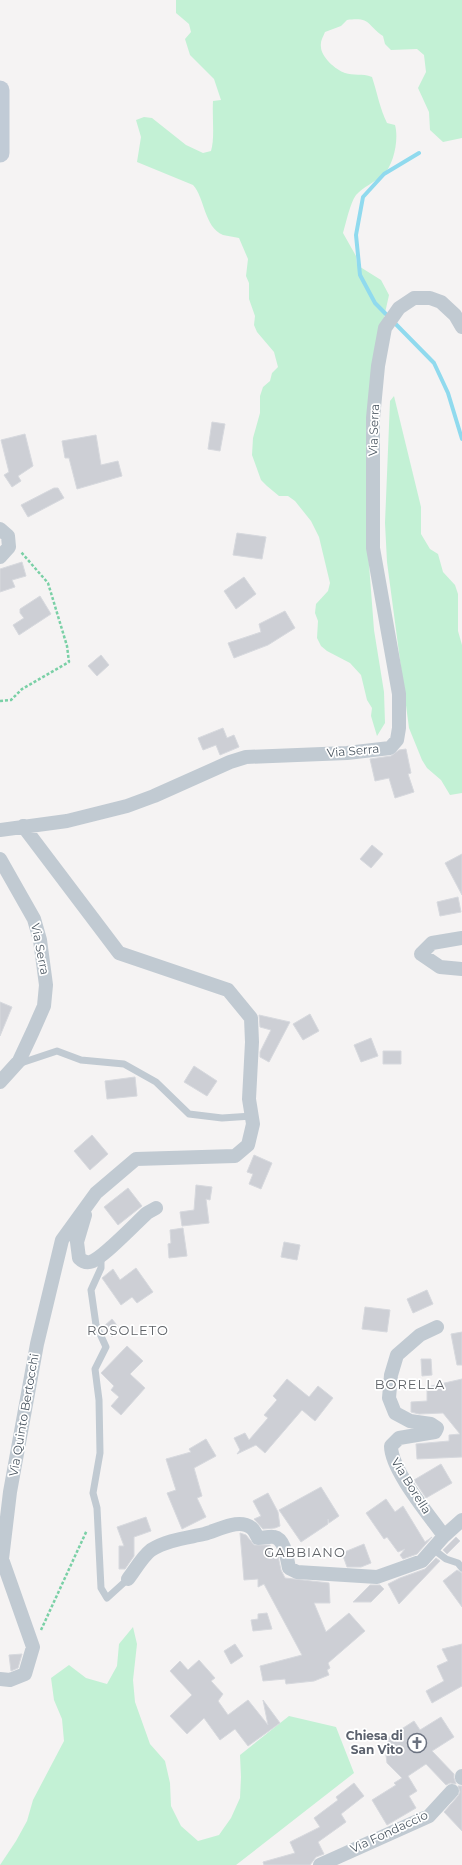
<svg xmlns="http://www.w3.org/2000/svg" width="462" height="1865" font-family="Montserrat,sans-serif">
<rect width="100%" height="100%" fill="#f5f3f3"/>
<!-- green -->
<path fill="#c3f1d5" d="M176,0H462V138L443,142L430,130L429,112L418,88L426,72L424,55L417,49L391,50L385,44L383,36C366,25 372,17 347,20L341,26L325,32C323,37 320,41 321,47C321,57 336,70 345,73C353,76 362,73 372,77C377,92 380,109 387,123L395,125C399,139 394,165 383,175C375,182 363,187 356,195C350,203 346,223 343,233L356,256L357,265L381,280L389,295L383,322L367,538L374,630L384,692L385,723L377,736L371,716L372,708L367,700L361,675L350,663L327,651L321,646L317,638L318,621L315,613L316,604L328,591L330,583L319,537L311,521L295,501L288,496H279L267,486L261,480L252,455L253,438L260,413V396L263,387L270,381L272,373L278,367L274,352L257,332L254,325L255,316L249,299V283L246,276L248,259L239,238C234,237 228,236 223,235C204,227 205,198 193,185L137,162L141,137L136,120L144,117L152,118L186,145L203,153L211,151C215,138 212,117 213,101L221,100L214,79L190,55L185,39L191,32L189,24L176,13Z
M394,396L421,507V534L430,549L438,554L443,572L455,585L458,594V631L462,645V793L450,795L441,780L427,768L422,760L409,728L387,562L385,523L390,401Z
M133,1627L137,1644L133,1680L135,1702L150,1744L165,1761L170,1783L171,1806L181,1826L198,1841L219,1835L231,1818L240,1798L241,1777L240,1755L289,1716L336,1727L354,1773L236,1865H0L16,1841L27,1821L33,1800L64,1741L62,1719L54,1700L51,1678L69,1665L86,1678L107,1684L117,1666L119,1644Z"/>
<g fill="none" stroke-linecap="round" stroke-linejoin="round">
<!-- stream -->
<path stroke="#90daee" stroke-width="4" d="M419,153L384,174L363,197L356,235L360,275L375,303L434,363L448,393L462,439"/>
</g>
<!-- building -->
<path fill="#cdcfd5" stroke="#d7d9de" d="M212,422L225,424L220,451L208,449Z
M25,434L33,466L18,476L21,481L12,487L4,475L9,472L1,440Z
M96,435L101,465L118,461L122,476L77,489L69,458H65L62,441Z
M54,488H58L64,498L28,517L21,505Z
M237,533L266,537L262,559L233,555Z
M22,562L26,576L12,580L15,587L0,592V569Z
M244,577L256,594L236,609L224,591Z
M40,596L51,614L19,635L13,625L24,618L20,613V609Z
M285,611L295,628L268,645L234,658L228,643L261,632L259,624Z
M101,655L109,665L97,676L88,666Z
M223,728L227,738L234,735L239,747L220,755L216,745L203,750L198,738Z
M406,749L411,773L408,774L414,792L395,798L389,778L375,781L370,759L391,756L399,750Z
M372,845L383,854L371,868L360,859Z
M462,854V895L445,863Z
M458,897L461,912L440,916L437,902Z
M0,1002L12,1007L0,1036Z
M310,1014L319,1031L303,1040L293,1024Z
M259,1015L290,1022L269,1062L260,1057V1052L271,1030L260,1027Z
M371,1038L378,1056L361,1062L354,1045Z
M383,1051H401V1064H383Z
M194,1066L217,1081L207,1096L184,1082Z
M135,1077L137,1096L107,1099L105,1081Z
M92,1135L108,1154L90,1170L74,1151Z
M254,1155L272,1163L261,1189L249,1184L253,1174L247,1172Z
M196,1185L212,1187L210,1200L206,1199L209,1223L182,1226L180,1212L194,1210Z
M128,1188L142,1206L118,1225L104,1207Z
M183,1228L187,1256L169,1258L168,1244L171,1243L170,1230Z
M284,1242L300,1245L297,1260L281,1257Z
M136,1268L153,1292L137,1303L132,1297L121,1305L102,1278L113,1269L120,1280Z
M427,1290L433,1304L413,1313L407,1299Z
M365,1307L390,1310L387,1332L362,1329Z
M112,1319L120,1329L112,1337L103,1327Z
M462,1332V1365H457L451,1334Z
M127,1346L143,1361L130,1374L145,1388L121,1415L111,1406L119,1397L111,1390L114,1386L101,1373Z
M421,1359H431L432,1375L422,1376Z
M287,1379L309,1397L318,1386L333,1398L315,1421L302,1410L265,1453L256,1445L237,1454L240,1450L234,1438L245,1433L249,1440L268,1418L264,1415L277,1400L273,1396Z
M462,1379V1457L417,1459L416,1444L449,1441V1435L460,1434L443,1413L419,1414L411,1412V1402L427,1401V1387Z
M206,1439L216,1456L194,1468L202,1496L197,1498L206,1517L182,1529L167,1493L176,1490L166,1459L191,1452L189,1449Z
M441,1464L452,1483L426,1498L414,1480Z
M321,1487L339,1516L329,1523L328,1519V1524L301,1542L279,1510Z
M268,1493L278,1512L280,1526L275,1528L263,1529L254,1519L261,1516L253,1501Z
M386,1499L395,1512L403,1506L425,1542L432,1537L417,1554L403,1559L400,1555L405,1549L398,1552L387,1537L384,1539L366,1513Z
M146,1517L151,1531L134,1537V1556L125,1569H119V1546H124L117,1527Z
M240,1533L246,1535L254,1545H270L271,1557L278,1556L281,1570L285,1578L329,1583L330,1603H314L326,1632L349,1613L365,1631L328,1663L330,1668L327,1670L329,1675L314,1681L286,1684L285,1679L263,1681L260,1666L302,1655L264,1584L258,1587V1579L244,1580Z
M456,1537L460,1541L447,1554L443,1550Z
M364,1544L371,1563L361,1567H347L342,1553Z
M436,1558L440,1561L399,1604L388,1584L400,1578L425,1569Z
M457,1570L462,1573V1607L443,1581Z
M370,1585H380L384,1589L371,1602H353Z
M267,1613L272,1629L253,1631L251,1620L258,1619V1614Z
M235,1644L243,1656L231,1664L224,1651Z
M462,1644V1686L432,1703L426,1691L444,1681L437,1666L448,1661L442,1649Z
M22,1654L18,1668L11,1671L9,1655Z
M199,1660L215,1678L211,1681L223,1694L218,1701L228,1715L248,1700L268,1725L263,1700L280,1723L248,1746L235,1729L220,1740L204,1718L187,1734L170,1716L192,1695L170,1671L180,1661L188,1670Z
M441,1717L454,1737L432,1751L454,1774V1778L456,1784L450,1783L446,1785L426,1764L408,1776L417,1791L409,1796L416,1808L387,1825L372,1800L396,1785L394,1783L402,1778L387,1763L386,1755L389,1743L386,1739L414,1721L420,1730Z
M354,1783L364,1796L341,1814L346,1822L318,1842L324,1854L316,1857L310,1865H264L263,1862L295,1853L290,1842L320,1827L314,1818L338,1800L336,1797Z
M458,1786H462V1831L444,1812L458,1796L460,1792Z"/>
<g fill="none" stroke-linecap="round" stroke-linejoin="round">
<!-- path -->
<path stroke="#7ad0a6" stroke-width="2.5" stroke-dasharray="3 2" stroke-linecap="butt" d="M0,701L11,700L22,689L69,662L67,646L48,583L21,552
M41,1630L87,1530"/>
<!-- lane -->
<path stroke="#c1cad2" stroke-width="7" d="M18,1064L57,1051L81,1060L124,1064L156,1082L189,1114L222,1118L252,1116
M101,1257V1268L91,1290L96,1325L106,1347L95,1369L99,1400L100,1453L93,1493L97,1508L101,1588L107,1598L128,1579
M433,1549L446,1559L458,1563L462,1568"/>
<!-- street -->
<path stroke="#c1cad2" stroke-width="14" d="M0,529L8,536L9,547L0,557
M0,830L67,821L127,806L154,796L230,762L246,757L347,753L390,748L397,740L399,728V694L373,548V418L378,366L385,328L399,308L414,298H430L441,302L455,315L462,327
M0,859L34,919L40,940L46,985L44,1006L33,1031L19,1061L0,1082
M462,938L432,943L421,954L440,967L462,969
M85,1215L77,1242L79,1258C82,1261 85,1263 90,1262C101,1260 136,1223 147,1213L156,1208
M437,1327L420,1335L397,1355L391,1375L389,1398L395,1413L410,1421L431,1424L437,1428L435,1432L399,1438L391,1446C391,1470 429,1515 444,1536
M128,1579C135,1570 142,1557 151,1550C167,1540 186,1538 204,1534C216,1531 233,1521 246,1525C253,1527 255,1532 258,1538C263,1538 270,1536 274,1537C285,1539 287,1559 289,1568L297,1572L377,1577L422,1561L444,1536L462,1520
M0,1679L10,1680L25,1674L33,1647L2,1559L10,1492L37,1344L62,1240L96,1193L136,1159L235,1156L248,1145L253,1124L249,1099L252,1042L251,1018L228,990L119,953L23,826
M462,1776V1778
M320,1865L429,1816L452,1791"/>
<!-- secondary -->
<path stroke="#c1cbd6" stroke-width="19" d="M0,90V153"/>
</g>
<!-- icons -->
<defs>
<symbol id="church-ring" viewBox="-11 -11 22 22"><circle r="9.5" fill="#fff" stroke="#6b7280" stroke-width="1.5"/><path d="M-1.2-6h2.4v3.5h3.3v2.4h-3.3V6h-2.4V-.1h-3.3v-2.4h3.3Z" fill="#6b7280"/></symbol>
</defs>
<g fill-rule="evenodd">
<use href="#church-ring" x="406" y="1732" width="22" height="22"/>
</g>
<g text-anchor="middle" stroke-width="3.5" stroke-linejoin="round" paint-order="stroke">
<!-- street labels -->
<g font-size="12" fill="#4a5661" stroke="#fff">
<text transform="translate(374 430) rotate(-88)" y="4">Via Serra</text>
<text transform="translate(353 751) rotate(-5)" y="4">Via Serra</text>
<text transform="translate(40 949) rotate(79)" y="4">Via Serra</text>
<text transform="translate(24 1415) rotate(-80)" y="4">Via Quinto Bertocchi</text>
<text transform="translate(411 1486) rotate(58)" y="4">Via Borella</text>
<text transform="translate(389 1832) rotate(-25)" y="4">Via Fondaccio</text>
</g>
<!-- worship labels -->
<g font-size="12" font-weight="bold" fill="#5b616d" stroke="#fff" text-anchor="end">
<text x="403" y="1740">Chiesa di<tspan x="403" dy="14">San Vito</tspan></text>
</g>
<!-- neighbourhood labels -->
<g font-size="13" letter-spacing="1" fill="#5f6368" stroke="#fff">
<text x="128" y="1335">ROSOLETO</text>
<text x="410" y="1389">BORELLA</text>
<text x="305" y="1557">GABBIANO</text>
</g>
</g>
</svg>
